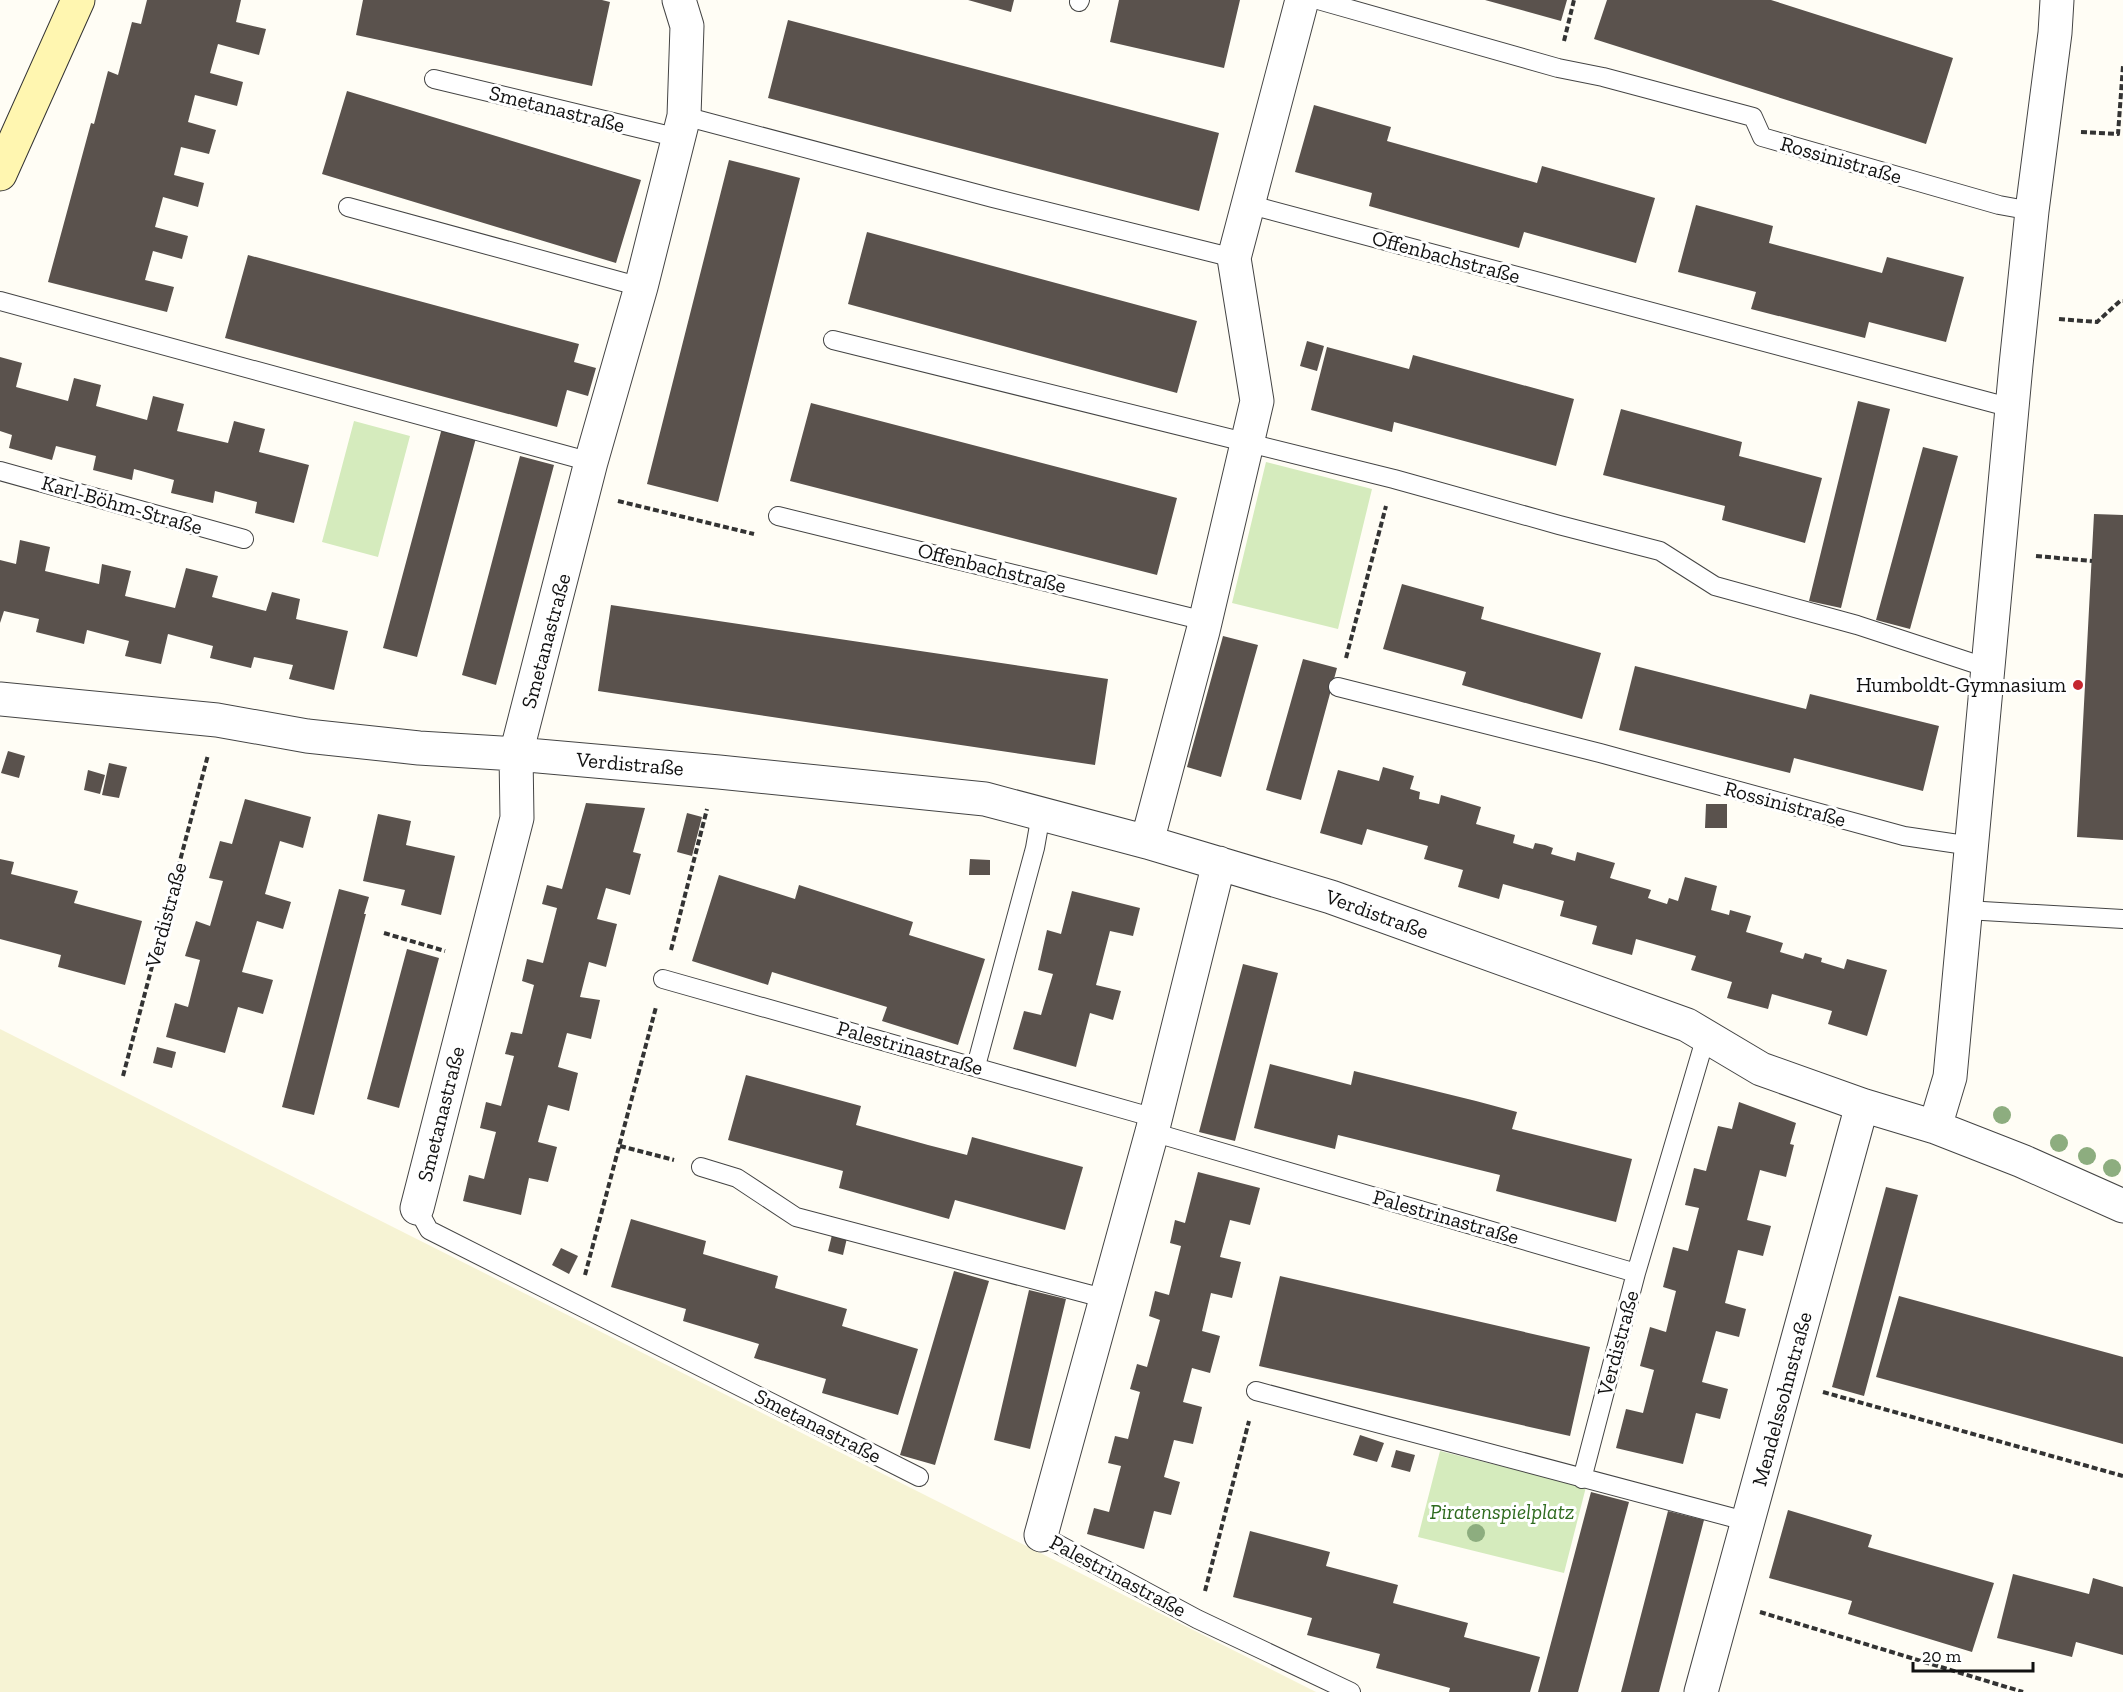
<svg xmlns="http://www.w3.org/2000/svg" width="2123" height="1692" font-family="'Zilla Slab',serif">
<rect width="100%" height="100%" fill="#fffdf5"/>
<!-- farmland -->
<path fill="#f6f3d4" d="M0,1029L1316,1692H0Z"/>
<!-- green -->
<path fill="#d5ebbd" d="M354,421L410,436L378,557L322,542Z
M1266,462L1372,489L1338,629L1232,603Z
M1440,1451L1586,1487L1564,1573L1418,1537Z"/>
<!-- building -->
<path fill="#5a524d" d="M147,0H241L236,22L266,29L259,55L218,44L210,73L243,82L237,106L195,95L188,122L216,130L209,154L181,147L174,175L204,183L198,207L163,197L155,227L188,236L182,259L153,251L145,280L174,287L167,312L48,282L91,123L94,124L108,71L118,75L132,22L141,24Z
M363,0H602L610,2L592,86L356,35Z
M968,0H1014L1011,12Z
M1119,0H1240L1224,68L1110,42Z
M1485,0H1567L1561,21Z
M1607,0H1771L1953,58L1926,144L1594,39Z
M788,20L1219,133L1199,211L768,98Z
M347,91L641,180L616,263L322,174Z
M1314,105L1391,127L1387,141L1537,183L1542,166L1655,198L1636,263L1524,232L1519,248L1369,206L1372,193L1295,172Z
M729,160L800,178L718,502L647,484Z
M1696,205L1773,226L1769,243L1882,273L1887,257L1964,277L1946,342L1869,322L1865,338L1751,309L1756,292L1678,272Z
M867,232L1197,321L1177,393L848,304Z
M248,255L579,344L574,362L596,368L588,396L567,390L557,427L225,338Z
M1307,341L1324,346L1317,371L1300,366Z
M1327,347L1409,369L1413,355L1574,399L1556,466L1394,422L1392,432L1311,410Z
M0,357L22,363L16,387L68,401L74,378L101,385L96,406L147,420L153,396L184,404L177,431L228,443L234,421L265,429L259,452L309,465L294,523L255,513L257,502L215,491L213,503L171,493L174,480L134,469L132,480L93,470L96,456L56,446L52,460L9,448L12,435L0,431Z
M1858,401L1890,409L1841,608L1809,601Z
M811,403L1177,498L1157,575L790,481Z
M1621,409L1742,442L1739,456L1822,478L1805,543L1722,520L1725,506L1603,475Z
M442,428L476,438L417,657L383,648Z
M1923,447L1958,456L1910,629L1876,620Z
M520,456L554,465L496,685L462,675Z
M2094,514L2123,515V840L2077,837Z
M20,540L50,547L45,571L99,584L102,564L131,571L125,596L175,608L186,568L218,576L212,597L266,611L272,592L300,599L296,619L348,631L334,690L289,679L293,665L254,657L251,668L210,658L213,646L168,634L161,664L125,656L129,641L87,630L84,644L36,632L39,619L4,611L0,623V560L16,564Z
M1402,584L1484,607L1481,619L1601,653L1582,719L1462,685L1466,672L1383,649Z
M611,605L1108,679L1095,765L598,691Z
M1223,636L1258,645L1221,777L1187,767Z
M1303,659L1337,668L1301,800L1266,790Z
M1635,666L1806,709L1810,694L1939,726L1923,791L1794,758L1790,773L1619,730Z
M8,751L25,756L19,778L1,773Z
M109,763L127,767L119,798L102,795Z
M1383,767L1414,776L1410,789L1420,792L1419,799L1439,804L1441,795L1481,807L1476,824L1515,835L1513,843L1533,849L1535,843L1545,845L1553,848L1551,854L1575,861L1577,852L1615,863L1610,878L1651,890L1648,898L1667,904L1669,898L1678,901L1685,877L1717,886L1711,910L1729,915L1730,910L1751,916L1746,932L1783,943L1780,952L1803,959L1805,953L1822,958L1821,962L1844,969L1847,959L1887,970L1867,1036L1828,1024L1832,1011L1772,994L1768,1009L1727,998L1732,982L1691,970L1696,956L1636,939L1632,955L1592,944L1597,926L1560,916L1564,901L1503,884L1499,899L1458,887L1463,870L1424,859L1428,846L1367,829L1362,845L1320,833L1338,770L1379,781Z
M88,770L105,775L100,794L84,790Z
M245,799L311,817L303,848L280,841L265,894L291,902L283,929L257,921L242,972L273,980L263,1014L238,1007L225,1053L166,1037L175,1003L188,1007L200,960L185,956L196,921L210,926L223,881L209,878L220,841L232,844Z
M586,803L645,808L633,852L641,854L630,895L606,888L597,919L617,924L606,967L589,962L580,997L600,1000L591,1039L567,1033L558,1067L578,1073L569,1111L548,1105L538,1142L557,1147L548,1182L529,1178L521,1215L463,1201L469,1175L484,1179L496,1132L480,1128L486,1102L501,1106L514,1056L505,1054L511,1032L522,1034L534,985L522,981L527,959L543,963L557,908L542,904L547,885L562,889Z
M1706,804H1727V828H1705Z
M687,813L702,817L692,856L677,852Z
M378,814L411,821L406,845L455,856L441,915L401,905L405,890L363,881Z
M0,859L14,862L11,874L78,891L74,903L142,921L125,985L58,967L61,955L0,939Z
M970,859L990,860V875H969Z
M719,875L795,899L799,885L839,898L913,922L909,935L985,959L958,1045L882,1021L887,1007L772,972L768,985L692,961Z
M339,889L369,897L364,914H366L314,1115L282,1107Z
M1072,891L1140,908L1133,936L1110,931L1096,985L1121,991L1113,1020L1090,1013L1076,1067L1013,1049L1024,1011L1041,1015L1053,974L1038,970L1047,930L1061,934Z
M407,949L439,958L399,1108L367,1099Z
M1243,964L1278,973L1235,1141L1199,1132Z
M157,1047L176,1052L172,1068L153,1063Z
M1270,1064L1351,1085L1354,1071L1476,1101L1517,1112L1512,1129L1632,1159L1616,1222L1496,1191L1500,1175L1338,1135L1335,1149L1254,1128Z
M746,1075L861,1106L856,1125L928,1145L967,1155L972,1137L1083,1167L1065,1230L955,1200L949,1219L839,1188L843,1171L728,1140Z
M1739,1102L1796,1123L1790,1144L1794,1145L1786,1177L1760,1170L1747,1220L1771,1226L1763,1256L1738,1250L1725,1303L1746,1309L1739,1337L1716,1331L1702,1382L1728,1389L1720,1419L1696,1413L1683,1464L1616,1448L1626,1409L1643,1413L1654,1370L1640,1366L1650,1327L1666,1332L1676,1291L1663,1287L1673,1247L1688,1251L1699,1208L1685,1205L1694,1168L1706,1171L1718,1126L1732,1129Z
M1198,1172L1260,1188L1250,1225L1230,1220L1220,1257L1241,1262L1232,1298L1211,1293L1202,1331L1220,1336L1210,1373L1192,1368L1183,1402L1202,1407L1193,1444L1174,1440L1164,1477L1180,1482L1171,1515L1154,1511L1144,1549L1087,1534L1094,1508L1109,1512L1121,1466L1108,1463L1115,1436L1128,1439L1140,1392L1130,1389L1137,1364L1147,1367L1160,1320L1149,1316L1155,1291L1169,1295L1181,1246L1170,1243L1175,1220L1185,1223Z
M1886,1187L1918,1195L1864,1396L1832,1387Z
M631,1219L706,1241L703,1254L778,1276L775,1288L847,1309L842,1326L918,1349L898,1415L822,1393L826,1379L754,1358L759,1344L683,1321L686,1309L611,1287Z
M832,1235L847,1238L843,1255L828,1251Z
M561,1248L578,1256L569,1274L552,1265Z
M954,1271L989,1281L935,1465L900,1455Z
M1280,1276L1590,1347L1570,1436L1259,1366Z
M1029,1290L1066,1299L1030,1449L994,1440Z
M1899,1296L2123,1357V1444L1876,1377Z
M1360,1435L1384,1443L1377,1462L1353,1455Z
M1396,1450L1415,1455L1410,1472L1391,1467Z
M1591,1492L1629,1502L1578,1692H1538Z
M1788,1510L1872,1535L1868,1547L1994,1583L1972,1652L1848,1614L1852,1601L1769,1578Z
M1668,1511L1704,1520L1659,1692H1621Z
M1250,1531L1330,1552L1326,1566L1398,1585L1393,1603L1468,1623L1464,1637L1540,1657L1530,1692H1449L1450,1688L1376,1668L1380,1654L1307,1635L1312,1618L1233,1597Z
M2013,1574L2089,1594L2093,1578L2123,1587V1655L2076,1642L2072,1657L1997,1638Z"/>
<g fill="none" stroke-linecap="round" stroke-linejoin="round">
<defs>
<path id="lane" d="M1318,0L1558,68L1603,77L1753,117L1762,137L1999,205L2032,211
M1079,2L1080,0
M434,79L679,138
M684,116L993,198L1234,258
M1247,204L2012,408
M348,207L641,287
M0,301L591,462
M833,340L1394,479L1559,525L1660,551L1715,586L1857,625L1988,668
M0,471L244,539
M778,516L1205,621
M1338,687L1600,753L1904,836L1972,846
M1966,910L2123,919
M663,979L1155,1118
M976,1066L1035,848L1041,814
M1152,1132L1636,1273
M701,1167L737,1178L796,1217L1107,1299
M417,1208L429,1230L919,1477
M1256,1391L1749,1522
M1582,1479L1636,1273L1706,1036
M1041,1535L1197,1619L1351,1692"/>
<path id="street" d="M0,699L217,720L307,736L419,748L516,754L719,772L985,799L1147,842L1331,897L1687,1025L1761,1069L1862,1105L1935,1127L2022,1161L2123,1206
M1147,842L1203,631L1257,401L1234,258L1302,0
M1935,1127L1950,1077L2016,365L2032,211L2055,33L2057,0
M417,1208L517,818L516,754L591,462L641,287L684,116L687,26L679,0
M1041,1535L1152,1132L1219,863
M1701,1692L1862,1105"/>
<path id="secondary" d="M0,174L78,0"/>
</defs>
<!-- lane casing -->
<use href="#lane" stroke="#444" stroke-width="20"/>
<!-- street casing -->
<use href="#street" stroke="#444" stroke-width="35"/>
<!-- secondary casing -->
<use href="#secondary" stroke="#333" stroke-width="35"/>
<!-- path -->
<path stroke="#333" stroke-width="4" stroke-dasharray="6 3" stroke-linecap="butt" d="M1564,41L1574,0
M2081,132L2118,134L2123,66
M2059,319L2097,322L2120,301H2123
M618,501L754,534
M2036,556L2092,561
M1346,658L1386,506
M384,933L445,951
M671,950L707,809
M123,1076L208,755
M620,1146L674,1160
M585,1275L656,1007
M1823,1392L2123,1476
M1205,1591L1249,1421
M1760,1612L2023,1692"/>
<!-- lane -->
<use href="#lane" stroke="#fff" stroke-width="18"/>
<!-- street -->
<use href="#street" stroke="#fff" stroke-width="33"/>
<!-- secondary -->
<use href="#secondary" stroke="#fff6b0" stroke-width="33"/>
</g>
<!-- trees -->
<g fill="#8dad7f">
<circle cx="2002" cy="1115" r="9"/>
<circle cx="2059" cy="1143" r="9"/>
<circle cx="2087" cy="1156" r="9"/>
<circle cx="2112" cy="1168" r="9"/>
<circle cx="1476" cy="1533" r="9"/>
</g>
<!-- markers -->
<circle fill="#c4262e" stroke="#fff" stroke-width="2" cx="2078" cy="685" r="6"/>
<g text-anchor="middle" stroke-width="6" stroke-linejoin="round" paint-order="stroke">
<!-- street labels -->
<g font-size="21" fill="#111" stroke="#fff">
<text transform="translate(557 109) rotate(14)" y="7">Smetanastraße</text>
<text transform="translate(1841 160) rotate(16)" y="7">Rossinistraße</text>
<text transform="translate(1446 257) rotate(15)" y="7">Offenbachstraße</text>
<text transform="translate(122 505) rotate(16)" y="7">Karl-Böhm-Straße</text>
<text transform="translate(992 568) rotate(14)" y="7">Offenbachstraße</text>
<text transform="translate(546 641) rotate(-75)" y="7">Smetanastraße</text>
<text transform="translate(630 764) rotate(5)" y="7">Verdistraße</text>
<text transform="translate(1785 804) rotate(15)" y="7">Rossinistraße</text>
<text transform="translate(1377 914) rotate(20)" y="7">Verdistraße</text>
<text transform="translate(166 915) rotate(-75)" y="7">Verdistraße</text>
<text transform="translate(910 1048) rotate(16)" y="7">Palestrinastraße</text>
<text transform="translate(441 1114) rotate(-76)" y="7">Smetanastraße</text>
<text transform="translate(1446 1217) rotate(16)" y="7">Palestrinastraße</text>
<text transform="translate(1618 1343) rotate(-75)" y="7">Verdistraße</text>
<text transform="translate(1782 1399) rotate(-75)" y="7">Mendelssohnstraße</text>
<text transform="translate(818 1426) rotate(27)" y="7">Smetanastraße</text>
<text transform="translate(1118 1576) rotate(28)" y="7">Palestrinastraße</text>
</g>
<!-- poi labels -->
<g font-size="21" fill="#111" stroke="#fff" text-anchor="end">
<text x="2066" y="692">Humboldt-Gymnasium</text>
</g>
<!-- park labels -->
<g font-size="21" font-style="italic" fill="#2f6b1f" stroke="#fff">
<text x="1502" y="1519">Piratenspielplatz</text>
</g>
</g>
<!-- scale -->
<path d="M1913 1662v9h120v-9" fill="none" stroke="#111111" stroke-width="3"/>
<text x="1922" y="1662" font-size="18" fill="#111111" stroke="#ffffff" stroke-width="4.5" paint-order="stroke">20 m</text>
</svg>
